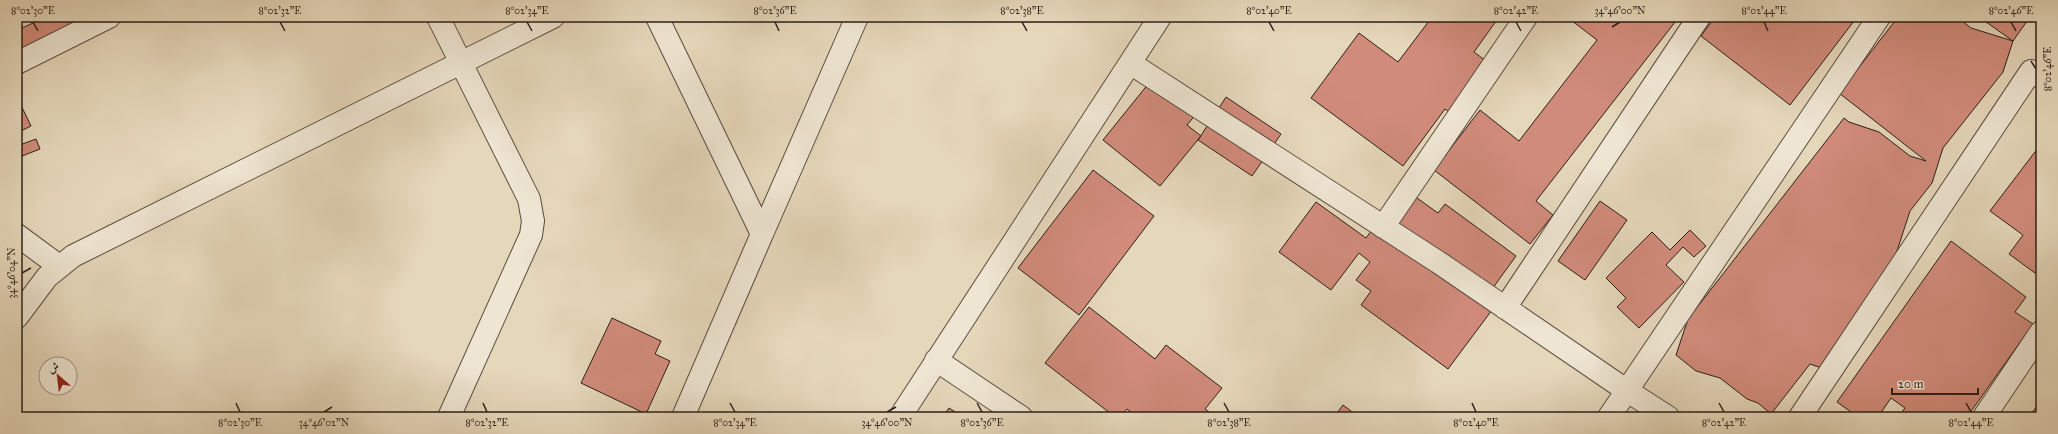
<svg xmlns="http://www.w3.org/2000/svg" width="2058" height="434" font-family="'IM FELL Great Primer',Amiri,serif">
<rect width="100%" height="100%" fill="#e5d7ba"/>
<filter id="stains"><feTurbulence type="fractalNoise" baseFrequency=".005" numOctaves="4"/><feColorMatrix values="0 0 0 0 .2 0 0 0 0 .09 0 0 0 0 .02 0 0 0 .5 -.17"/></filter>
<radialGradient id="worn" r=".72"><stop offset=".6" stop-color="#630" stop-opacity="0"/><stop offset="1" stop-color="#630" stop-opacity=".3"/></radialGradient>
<!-- building -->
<path fill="#d18b7b" stroke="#2c1f17" d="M47,17H105L17,56V30Z
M1432,17H1499L1474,52L1497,69L1459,120L1445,109L1403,166L1311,98L1359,33L1398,62Z
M1567,17H1679L1536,201L1553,215L1530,244L1434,170L1480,110L1519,141L1597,40Z
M1715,17H1857L1790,105L1701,36Z
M1898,17H1957L1971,28L2013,41L2003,72L1943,148L1932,183L1910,211L1883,294L1824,369L1810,364L1771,414L1758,403L1747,399L1720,378L1696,371L1676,355L1688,319L1844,118L1849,122L1879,132L1910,156L1926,161L1839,93Z
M1979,17H2030L2013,41Z
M1153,78L1197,113L1187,125L1201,136L1160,186L1103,140Z
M17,97L31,126L17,133Z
M1226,97L1281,134L1252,176L1198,140Z
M36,139L40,149L17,158V146Z
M2041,144V265L2035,273L2009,254L2023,235L1990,211Z
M1093,170L1154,216L1079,315L1018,268Z
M1403,188L1438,213L1445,204L1516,256L1482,303L1492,310L1448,369L1361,305L1371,291L1356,280L1370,262L1359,253L1331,290L1279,252L1316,202L1366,238Z
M1600,201L1627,220L1585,280L1558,261Z
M1690,230L1706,246L1694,257L1683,247L1666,265L1684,282L1639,328L1617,307L1626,298L1606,278L1652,232L1670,250Z
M1951,241L2026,297L2015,312L2033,324L1967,417H1898L1905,408L1891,398L1878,417H1858L1837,402Z
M1089,307L1155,359L1166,345L1222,388L1205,409L1216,417H1137L1127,409L1120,417H1115L1045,363Z
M612,318L661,341L655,354L670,361L646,414L581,383Z
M1343,405L1359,417H1334Z
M2037,406L2041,409V417H2029Z
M949,408L963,417H943Z"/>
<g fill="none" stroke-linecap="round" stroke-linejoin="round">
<defs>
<path id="street" d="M438,17L529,199L533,221L531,235L449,417
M657,17L762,234L683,417
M17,63L109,17
M1130,63L1438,262L1626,390L1668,417
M1383,227L1526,17
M762,234L857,17
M17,235L59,266
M1505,308L1699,17
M17,317L47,277L73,256L553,17
M936,360L1021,417
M900,417L1160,17
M1609,417L1879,17
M1800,417L2031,71L2041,77
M1984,417L2041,332"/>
</defs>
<!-- street casing -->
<use href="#street" stroke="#5a4d40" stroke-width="24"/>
<!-- street -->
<use href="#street" stroke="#eee5d2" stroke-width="22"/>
</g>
<!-- ticks -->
<path fill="none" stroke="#2c1f17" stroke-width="1.5" d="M33,22L38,31M280,22L285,31M527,22L532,31M775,22L779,31M1022,22L1027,31M1269,22L1274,31M1516,22L1521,31M1764,22L1768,31M2011,22L2016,31M1612,27L1620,22M2031,61L2036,69M22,273L31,268M236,403L240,412M483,403L487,412M730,403L735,412M977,403L982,412M1224,403L1229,412M1472,403L1476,412M1719,403L1724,412M1966,403L1971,412M324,412L332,407M887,412L896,407"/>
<!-- margin -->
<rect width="2058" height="434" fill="none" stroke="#e5d7ba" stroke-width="44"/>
<!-- north arrow -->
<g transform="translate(58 376) rotate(332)"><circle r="19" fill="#eee5d2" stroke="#a09687"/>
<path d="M0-3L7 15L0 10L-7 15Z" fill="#8f2418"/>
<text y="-6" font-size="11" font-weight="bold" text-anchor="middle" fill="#2c1f17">ش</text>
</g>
<!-- scale -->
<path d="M1892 388v6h86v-6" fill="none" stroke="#2c1f17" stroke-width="2"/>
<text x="1898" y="388" font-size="12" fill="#2c1f17" stroke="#eee5d2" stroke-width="3" paint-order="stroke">20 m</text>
<rect x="22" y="22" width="2014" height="390" fill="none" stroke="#2c1f17" stroke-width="1.5"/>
<g font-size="10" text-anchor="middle" fill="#2c1f17">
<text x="33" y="14">8°02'30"E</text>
<text x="280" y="14">8°02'32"E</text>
<text x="527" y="14">8°02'34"E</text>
<text x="775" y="14">8°02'36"E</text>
<text x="1022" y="14">8°02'38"E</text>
<text x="1269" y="14">8°02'40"E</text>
<text x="1516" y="14">8°02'42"E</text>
<text x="1620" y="14">34°46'00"N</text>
<text x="1764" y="14">8°02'44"E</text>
<text x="2011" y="14">8°02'46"E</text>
<text transform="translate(2047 69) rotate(-90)" y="4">8°02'46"E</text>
<text transform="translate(11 273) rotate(-90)" y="4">34°46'04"N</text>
<text x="240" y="426">8°02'30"E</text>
<text x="324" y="426">34°46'02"N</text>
<text x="487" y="426">8°02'32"E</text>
<text x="735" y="426">8°02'34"E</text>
<text x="887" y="426">34°46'00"N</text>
<text x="982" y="426">8°02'36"E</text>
<text x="1229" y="426">8°02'38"E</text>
<text x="1476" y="426">8°02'40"E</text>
<text x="1724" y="426">8°02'42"E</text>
<text x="1971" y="426">8°02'44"E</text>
</g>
<rect width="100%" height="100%" filter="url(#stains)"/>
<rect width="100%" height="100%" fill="url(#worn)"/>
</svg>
